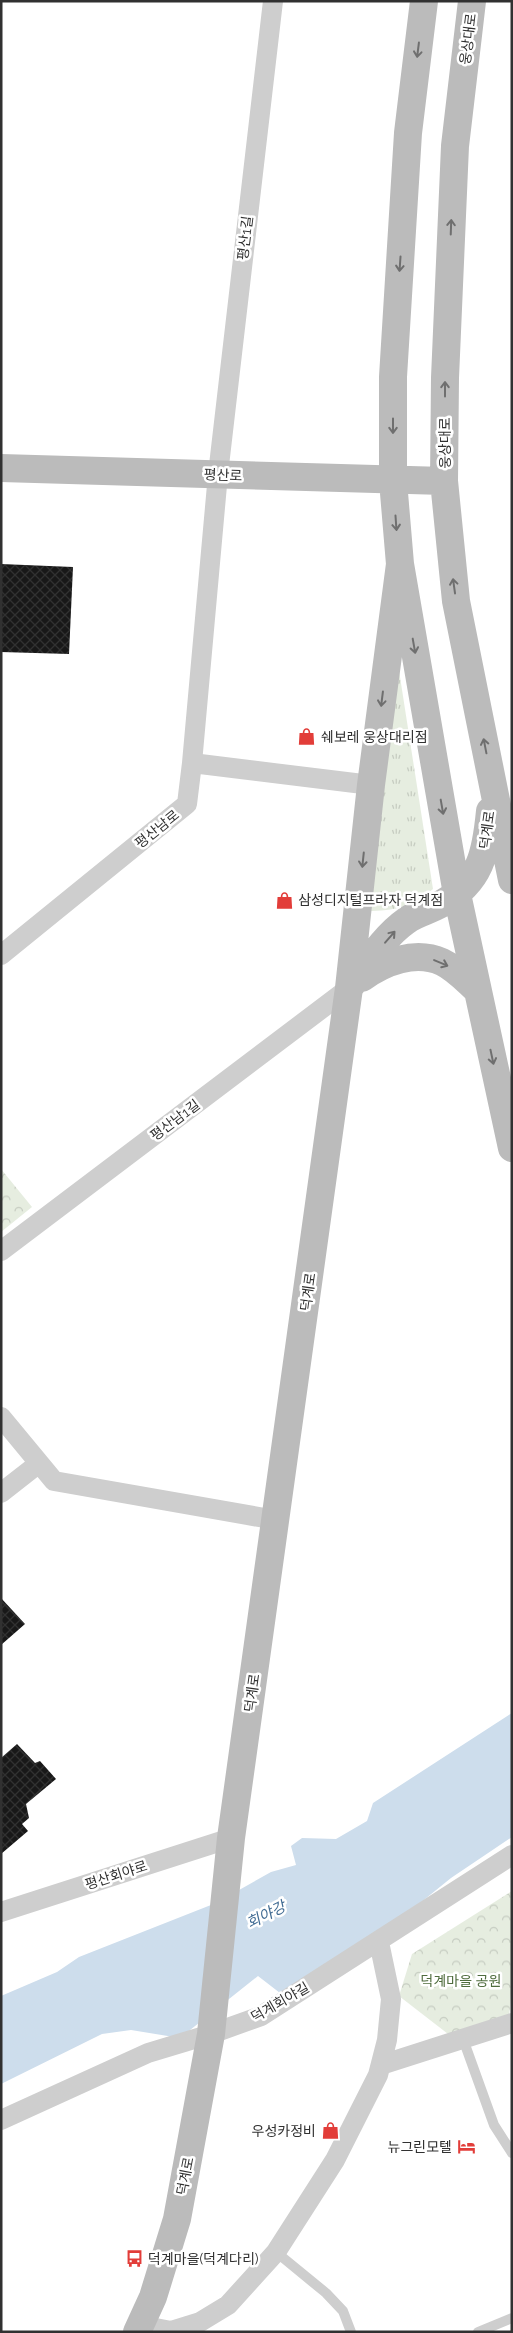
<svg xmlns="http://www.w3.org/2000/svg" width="513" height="2333" font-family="Raleway,'Noto Sans KR',sans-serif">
<defs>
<pattern id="grass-tufts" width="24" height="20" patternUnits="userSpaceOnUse" patternTransform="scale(1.25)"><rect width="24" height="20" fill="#e6ede0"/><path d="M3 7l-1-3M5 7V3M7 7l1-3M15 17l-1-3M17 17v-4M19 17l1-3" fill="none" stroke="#c6ccc1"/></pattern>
<pattern id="park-crowns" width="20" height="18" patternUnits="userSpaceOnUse" patternTransform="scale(1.25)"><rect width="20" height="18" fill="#e6ede0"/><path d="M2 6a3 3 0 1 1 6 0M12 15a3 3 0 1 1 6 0" fill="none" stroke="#c6ccc1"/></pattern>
<pattern id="building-cross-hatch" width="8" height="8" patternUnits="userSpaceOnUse" patternTransform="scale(1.25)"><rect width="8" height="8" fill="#181818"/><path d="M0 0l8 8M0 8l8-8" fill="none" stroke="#313131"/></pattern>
</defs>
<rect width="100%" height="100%" fill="#fff"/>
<!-- grass -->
<path fill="url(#grass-tufts)" d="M398,664L433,889C411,907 395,911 367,911Z"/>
<!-- park -->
<path fill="url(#park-crowns)" d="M1,1169L32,1207L1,1232Z
M512,1891V1981L508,2031L461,2044L399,1996L412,1954Z"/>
<!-- water -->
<path fill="#cdddec" d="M512,1713V1837L451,1878L404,1916L280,1993L258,1976L180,2038L131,2030L102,2034L1,2084V1996L57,1972L79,1957L216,1903L271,1872L296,1865L291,1846L302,1838L336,1839L367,1821L373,1803Z"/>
<!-- building -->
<path fill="url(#building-cross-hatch)" d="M1,564L73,567L69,654L1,652Z
M1,1598L25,1624L1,1645Z
M17,1744L35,1763L40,1761L56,1779L26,1804L29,1818L22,1824L28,1831L1,1854V1758Z"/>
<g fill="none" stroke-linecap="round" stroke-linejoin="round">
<!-- lane -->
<path stroke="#cecece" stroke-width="10" d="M463,2039L494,2125L512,2153
M276,2252L326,2293L343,2311L351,2332
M478,2332L512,2318"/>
<!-- street -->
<path stroke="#cecece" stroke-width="20" d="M192,763L218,474L273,1
M1,955L187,804L192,763L371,785
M1,1251L349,988
M1,1417L54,1481L276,1520
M1,1493L38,1464
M1,1912L231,1838
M381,2065L512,2023
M1,2120L148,2053L211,2034L261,2016L512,1855
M140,2325L171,2331L200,2322L228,2305L276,2252L335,2160L378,2075L387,2040L391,1999L379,1942"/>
<!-- secondary -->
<path stroke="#bbb" stroke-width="28" d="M424,1L408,133L393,377V481L400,564L457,894L512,1148
M472,1L455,146L445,378L444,481L456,601L512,880
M1,468L444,481
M362,978C384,962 415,950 442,962C455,968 466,980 476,989
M349,988C366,966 383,937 406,921C416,913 429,911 441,904C481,882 486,853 490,811
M137,2332L153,2297L177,2219L211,2034L231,1838L349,988L371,785L400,564"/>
</g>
<!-- one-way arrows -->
<defs><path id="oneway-shaft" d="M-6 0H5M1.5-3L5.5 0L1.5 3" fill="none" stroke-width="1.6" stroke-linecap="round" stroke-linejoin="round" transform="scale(1.25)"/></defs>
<g stroke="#6f6f6f">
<use href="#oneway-shaft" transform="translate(418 50) rotate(97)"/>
<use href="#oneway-shaft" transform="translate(451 227) rotate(-88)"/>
<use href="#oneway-shaft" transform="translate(400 264) rotate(94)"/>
<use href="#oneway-shaft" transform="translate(445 389) rotate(-90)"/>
<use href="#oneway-shaft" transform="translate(393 426) rotate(90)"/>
<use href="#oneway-shaft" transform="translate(396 523) rotate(86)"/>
<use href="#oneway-shaft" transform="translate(454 586) rotate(-98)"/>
<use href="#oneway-shaft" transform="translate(414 646) rotate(80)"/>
<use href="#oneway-shaft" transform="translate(382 699) rotate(97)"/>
<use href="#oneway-shaft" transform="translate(485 746) rotate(-101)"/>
<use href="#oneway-shaft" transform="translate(442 807) rotate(80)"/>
<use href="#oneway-shaft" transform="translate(363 860) rotate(96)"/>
<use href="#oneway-shaft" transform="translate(390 937) rotate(-49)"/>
<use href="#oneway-shaft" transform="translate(441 963) rotate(23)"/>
<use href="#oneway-shaft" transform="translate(492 1057) rotate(78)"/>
</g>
<!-- icons -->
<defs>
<symbol id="shop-bare" viewBox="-9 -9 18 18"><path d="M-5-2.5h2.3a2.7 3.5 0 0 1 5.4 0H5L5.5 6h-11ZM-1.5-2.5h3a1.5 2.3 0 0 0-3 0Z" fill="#e23d39" stroke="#fff" stroke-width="2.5" paint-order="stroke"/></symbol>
<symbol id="hotel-bare" viewBox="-9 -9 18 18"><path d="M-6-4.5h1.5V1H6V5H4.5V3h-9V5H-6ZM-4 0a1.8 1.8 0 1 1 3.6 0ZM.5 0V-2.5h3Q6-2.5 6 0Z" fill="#e23d39" stroke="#fff" stroke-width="2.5" paint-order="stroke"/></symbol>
<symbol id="bus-bare" viewBox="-9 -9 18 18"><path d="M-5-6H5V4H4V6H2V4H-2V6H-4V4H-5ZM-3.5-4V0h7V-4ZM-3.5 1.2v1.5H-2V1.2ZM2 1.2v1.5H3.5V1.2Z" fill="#e23d39" stroke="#fff" stroke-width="2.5" paint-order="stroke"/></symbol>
</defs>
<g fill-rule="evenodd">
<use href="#shop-bare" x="294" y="724" width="25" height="25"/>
<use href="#shop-bare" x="272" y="888" width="25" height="25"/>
<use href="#shop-bare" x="318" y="2118" width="25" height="25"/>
<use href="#hotel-bare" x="454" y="2134" width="25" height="25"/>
<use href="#bus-bare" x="122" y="2246" width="25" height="25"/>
</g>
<g text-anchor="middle" stroke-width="5" stroke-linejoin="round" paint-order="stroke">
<!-- street labels -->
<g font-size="14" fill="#313131" stroke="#fff">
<text transform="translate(468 39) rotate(-83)" y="5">웅상대로</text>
<text transform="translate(245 238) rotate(-83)" y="5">평산1길</text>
<text transform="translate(445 443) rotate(-90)" y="5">웅상대로</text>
<text transform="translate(223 475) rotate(2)" y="5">평산로</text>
<text transform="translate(157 829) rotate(-39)" y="5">평산남로</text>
<text transform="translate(487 830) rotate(-82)" y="5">덕계로</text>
<text transform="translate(175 1120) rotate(-37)" y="5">평산남1길</text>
<text transform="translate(308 1292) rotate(-82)" y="5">덕계로</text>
<text transform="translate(252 1693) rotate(-82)" y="5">덕계로</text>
<text transform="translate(116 1875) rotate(-18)" y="5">평산회야로</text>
<text transform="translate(280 2002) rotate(-30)" y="5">덕계회야길</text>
<text transform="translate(185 2176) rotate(-79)" y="5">덕계로</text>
</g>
<!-- poi labels -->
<g font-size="14" fill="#313131" stroke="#fff" text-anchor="start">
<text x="321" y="742">쉐보레 웅상대리점</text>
<text x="298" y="905">삼성디지털프라자 덕계점</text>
<text x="316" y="2136" text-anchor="end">우성카정비</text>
<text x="452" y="2152" text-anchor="end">뉴그린모텔</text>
<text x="148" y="2264">덕계마을(덕계다리)</text>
</g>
<!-- park labels -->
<g font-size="14" fill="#506d3f" stroke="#fff">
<text x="461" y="1986">덕계마을 공원</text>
</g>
<!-- water labels -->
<g font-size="15" font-style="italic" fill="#406b93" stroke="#fff">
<text transform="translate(266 1915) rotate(-27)" y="5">회야강</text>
</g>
</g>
<!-- border -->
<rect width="513" height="2333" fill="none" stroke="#313131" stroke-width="5"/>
</svg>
